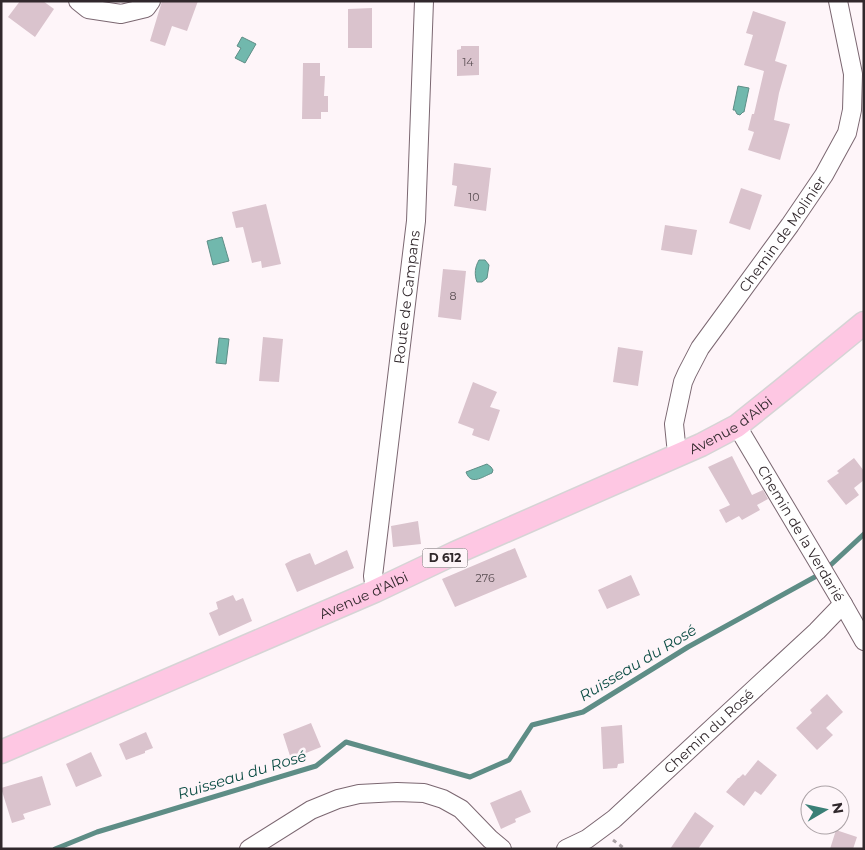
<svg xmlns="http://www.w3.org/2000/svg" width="865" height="850" font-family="Montserrat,sans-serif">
<rect width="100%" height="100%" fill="#fef5f9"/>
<!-- water -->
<path fill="#71b8ad" stroke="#5e8d86" d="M242,37L256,44L245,63L235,58L241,48L237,46Z
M738,86L749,88L744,112H743L740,115L737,114L735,110H733Z
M222,237L229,261L213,265L207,241Z
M479,260H485L489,265L487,278L482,282H477C474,274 475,267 479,260Z
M219,338L229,339L226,364L216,363Z
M487,464L491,467L493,470L492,473C482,477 471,486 466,472Z"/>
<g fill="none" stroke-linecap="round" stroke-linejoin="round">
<!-- stream -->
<path stroke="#5e8d86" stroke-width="5" d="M55,849L97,832L316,766L346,742L470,777L509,760L532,725L583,712L688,647L822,573L864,534"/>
</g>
<!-- building -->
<path fill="#dac3cd" d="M20,1H43L54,9L35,37L8,17Z
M162,1H198L187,31L172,26L165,46L150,41Z
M372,8V48H348V9Z
M753,11L786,22L775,61L787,65L779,93L774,120L790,124L780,160L748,150L754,132L748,130L752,114H754L764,71L744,65L753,35L746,33Z
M461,46H479V75L457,76V50L461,49Z
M303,63H320V76H325L324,96H328V112H321V119H302Z
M454,163L491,168L486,211L454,206L457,186L452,185Z
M741,188L762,195L750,230L729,223Z
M266,204L281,264L262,268L261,261L252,263L243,227L236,228L232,212Z
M665,225L697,230L692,255L661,250Z
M443,269L466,271L461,320L438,317Z
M263,337L283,339L279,382L259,381Z
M618,347L643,351L638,386L613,382Z
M473,382L497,392L490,407L500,410L489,441L472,435L474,429L458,423Z
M732,456L752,495L763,490L768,499L757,505L760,510L742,520L739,516L726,523L719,510L730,505L708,467Z
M854,458L864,471V480L854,488L859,495L846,505L827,481L839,473L837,471Z
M418,521L421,544L393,547L391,526Z
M515,548L527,577L455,607L442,579Z
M347,550L354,568L297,592L285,564L292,560L310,553L315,565Z
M631,575L640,595L607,609L598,590Z
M233,595L236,601L243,598L252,621L219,636L209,613L218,609L216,602Z
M827,694L843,712L826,728L833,735L817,750L796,728L812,713L810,710Z
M311,723L321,747L291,759L283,734Z
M622,725L624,763L618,764L617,768L603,769L601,727Z
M146,732L153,748L145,751V753L126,760L119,744Z
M91,752L102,776L76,787L66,764Z
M758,760L777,775L761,795L755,791L744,806L726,792L738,778H739L743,774L745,776Z
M42,776L51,805L23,814L25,819L12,823L1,788Z
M521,790L531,812L515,819L516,822L501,829L490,803Z
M695,812L714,826L698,849H670Z
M836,830L857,837L853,849H830Z"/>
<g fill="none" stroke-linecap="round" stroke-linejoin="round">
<defs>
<g id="minor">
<path d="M78,1L88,9L121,14L146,8L151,1"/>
<path id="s1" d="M737,426L843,604L864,641"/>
<path id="s2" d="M678,454L676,444L674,424L683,382L687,373L700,348L790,225L824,175L847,133L852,110L853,74L838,1"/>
<path id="s3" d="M375,591L373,576L416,221L424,1"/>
<path d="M249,849L311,810L338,799L359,794L397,792L424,793L443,799L461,809L490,839L502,849"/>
<path id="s4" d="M566,849L587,839L614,819L817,631L843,604"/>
</g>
<g id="major">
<path id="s5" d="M1,752L375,591L455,553L701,445L737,426L782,390L864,323"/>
</g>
</defs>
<!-- minor casing -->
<use href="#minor" stroke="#7b6771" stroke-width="20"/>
<!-- major casing -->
<use href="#major" stroke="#d6d4d5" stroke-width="25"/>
<!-- path -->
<path stroke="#aaa1a5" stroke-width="3" stroke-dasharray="4 4" stroke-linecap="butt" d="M613,840L625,849"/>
<!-- minor -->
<use href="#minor" stroke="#fff" stroke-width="18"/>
<!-- major -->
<use href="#major" stroke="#fec7e3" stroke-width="22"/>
</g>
<g text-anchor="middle" stroke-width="5" stroke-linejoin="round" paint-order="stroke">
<!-- number labels -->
<g font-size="11" fill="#5b4f54">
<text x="468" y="66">14</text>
<text x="474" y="201">10</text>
<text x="453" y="300">8</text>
<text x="485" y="582">276</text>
</g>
<!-- shield labels -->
<rect fill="#fef5f9" stroke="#6e666a" stroke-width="1" x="422.5" y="548.5" width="45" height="19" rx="4"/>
<g font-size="12" font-weight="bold" fill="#31282c">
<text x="445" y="562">D 612</text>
</g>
<!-- street labels -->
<g font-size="14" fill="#31282c" stroke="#fef5f9">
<text dy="5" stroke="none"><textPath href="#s2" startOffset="252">Chemin de Molinier</textPath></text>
<text dy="5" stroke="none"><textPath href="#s3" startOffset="296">Route de Campans</textPath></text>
<text dy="5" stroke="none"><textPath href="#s5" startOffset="800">Avenue d'Albi</textPath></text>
<text dy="5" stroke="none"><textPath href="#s1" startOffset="125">Chemin de la Verdarié</textPath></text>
<text dy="5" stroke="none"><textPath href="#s5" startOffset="395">Avenue d'Albi</textPath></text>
<text dy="5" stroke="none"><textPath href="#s4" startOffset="186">Chemin du Rosé</textPath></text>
</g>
<!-- water labels -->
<g font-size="15" font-style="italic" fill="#0e4e46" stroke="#fef5f9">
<text transform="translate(638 663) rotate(-31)" y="5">Ruisseau du Rosé</text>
<text transform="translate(242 775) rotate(-17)" y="5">Ruisseau du Rosé</text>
</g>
</g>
<!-- border -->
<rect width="865" height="850" fill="none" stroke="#31282c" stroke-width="5"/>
<!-- north arrow -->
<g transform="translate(825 810) rotate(81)"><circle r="24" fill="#fef5f9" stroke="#aca3a7"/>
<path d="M0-4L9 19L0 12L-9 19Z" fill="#3a7f76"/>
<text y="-8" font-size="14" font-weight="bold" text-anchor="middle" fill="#31282c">N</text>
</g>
</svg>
